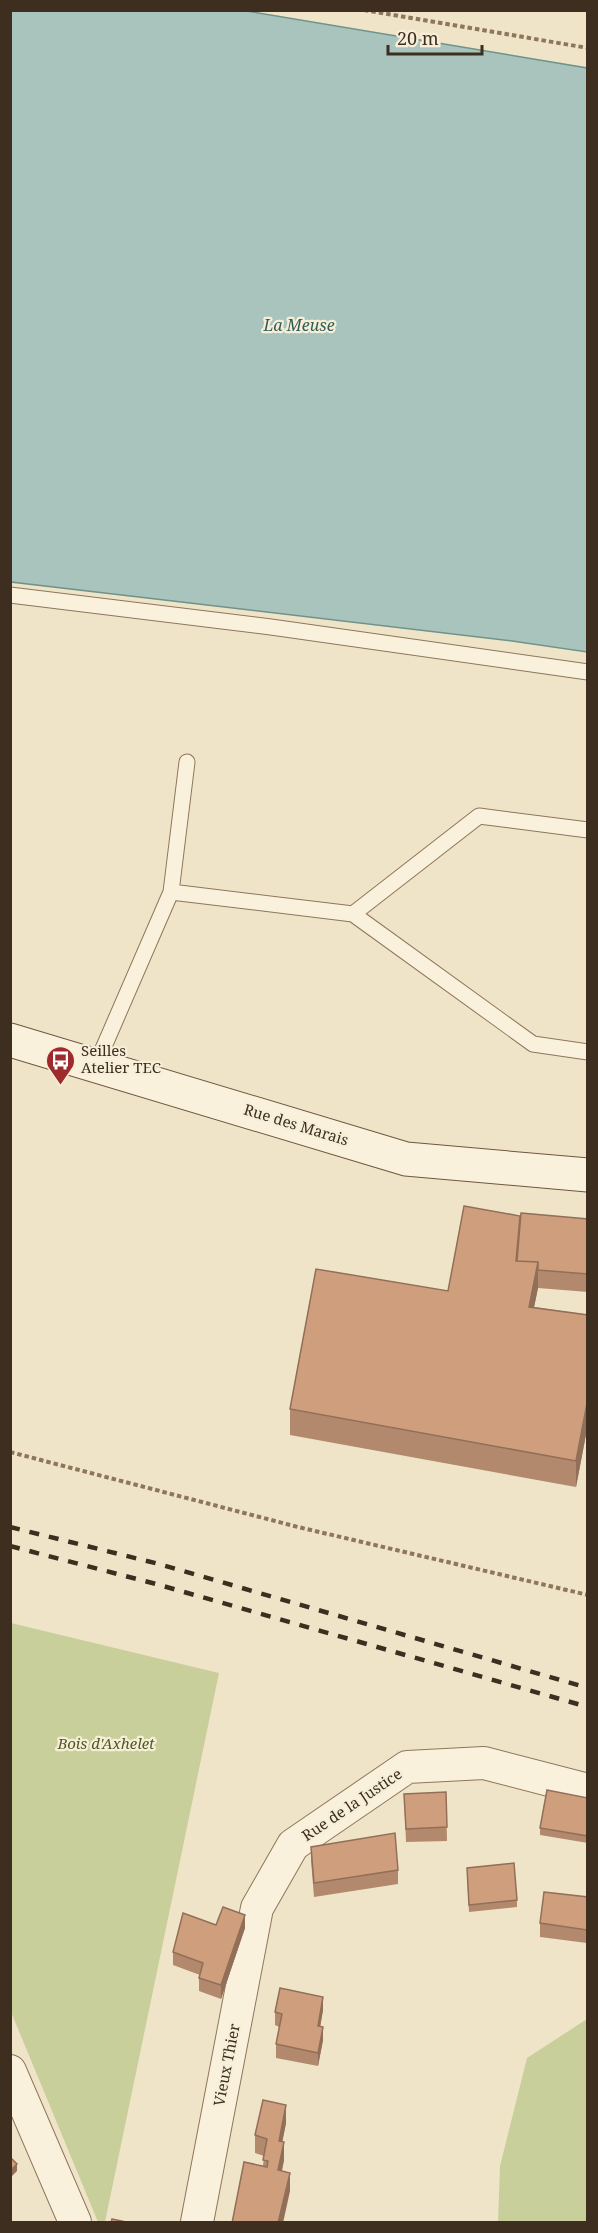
<svg xmlns="http://www.w3.org/2000/svg" width="598" height="2233" font-family="'Noto Serif',serif">
<rect width="100%" height="100%" fill="#f0e4c8"/>
<!-- green -->
<path fill="#c9cf9b" d="M11,1623L219,1673L105,2222H98L11,2012Z
M587,2019V2222H498L500,2166L527,2058Z"/>
<!-- water -->
<path fill="#a9c4bc" stroke="#6f938a" stroke-width="1.5" d="M11,10L247,11L587,68V652L512,641L11,582Z"/>
<g fill="none" stroke-linecap="round" stroke-linejoin="round">
<defs>
<path id="service" d="M10,595L271,627L588,672
M171,892L353,914L533,1044L588,1052
M353,914L479,816L588,830
M96,1065L171,892L187,762"/>
<path id="minor" d="M10,2071L75,2222
M197,2222L257,1908L293,1845L407,1767L484,1763L588,1790"/>
<path id="secondary" d="M10,1040L406,1159L588,1175"/>
</defs>
<!-- service casing -->
<use href="#service" stroke="#8d765c" stroke-width="17"/>
<!-- minor casing -->
<use href="#minor" stroke="#8d765c" stroke-width="34"/>
<!-- secondary casing -->
<use href="#secondary" stroke="#6f573f" stroke-width="35"/>
<!-- path -->
<path stroke="#8d765c" stroke-width="4" stroke-dasharray="4.5 3" stroke-linecap="butt" d="M364,10L588,48
M10,1452L298,1527L588,1595"/>
<!-- service -->
<use href="#service" stroke="#faf1dc" stroke-width="15"/>
<!-- minor -->
<use href="#minor" stroke="#faf1dc" stroke-width="32"/>
<!-- secondary -->
<use href="#secondary" stroke="#faf1dc" stroke-width="33"/>
<!-- rail -->
<path stroke="#3d2e20" stroke-width="4.5" stroke-dasharray="10 10" stroke-linecap="butt" d="M10,1527L159,1564L588,1688
M10,1546L156,1584L588,1707"/>
</g>
<!-- wall -->
<path fill="#b2896c" d="M520,1216L588,1219V1292L538,1288L534,1307L588,1315V1424L576,1487L290,1435V1409L448,1291Z
M446,1792L447,1841L406,1842L404,1794Z
M588,1798V1843L540,1835V1828Z
M311,1847L398,1870V1884L314,1897L311,1860Z
M467,1875L517,1900V1907L469,1912Z
M588,1897V1938L587,1943L540,1937V1923Z
M216,1925L245,1928L221,1999L199,1991V1978L200,1975L173,1965V1952Z
M323,2010L320,2027L323,2040L318,2066L276,2058V2044L279,2027L275,2025V2012Z
M286,2123L282,2142L284,2160L282,2171L290,2191L263,2166L264,2156L255,2153V2135Z"/>
<!-- shaded-wall -->
<path fill="#916f58" d="M538,1262V1288L529,1332V1307Z
M588,1398V1424L576,1487V1461Z
M245,1915V1928L221,1999V1985Z
M323,1997V2010L318,2039V2026Z
M323,2027V2040L318,2066V2053Z
M286,2105V2123L279,2159V2141Z
M284,2142V2160L278,2188V2170Z
M17,2164V2171L10,2178V2171Z
M290,2173V2191L283,2223H278Z"/>
<!-- building -->
<path fill="#cf9f7d" stroke="#916f58" stroke-width="1.5" d="M464,1206L520,1216L516,1261L538,1262L529,1307L588,1315V1398L576,1461L290,1409L316,1269L448,1291Z
M521,1213L588,1219V1274L538,1270V1262L517,1261Z
M547,1790L588,1798V1836L540,1828Z
M446,1792L447,1827L406,1829L404,1794Z
M395,1833L398,1870L314,1883L311,1847Z
M514,1863L517,1900L469,1905L467,1868Z
M544,1892L588,1897V1925L587,1930L540,1923Z
M223,1907L245,1915L221,1985L199,1978L203,1963L173,1952L183,1913L216,1925Z
M280,1988L323,1997L318,2026L323,2027L318,2053L276,2044L282,2014L275,2012Z
M263,2100L286,2105L279,2141L284,2142L278,2170L290,2173L278,2223H232L244,2162L267,2167L268,2161L263,2160L267,2139L255,2135Z
M10,2157L17,2164L10,2171Z
M112,2219L131,2223H111Z"/>
<!-- icons -->
<defs>
<symbol id="bus-pin" viewBox="-11 -11 22 30"><path d="M0 17L-7.5 6A9.5 9.5 0 1 1 7.5 6Z" fill="#9e2a2b" stroke="#f7eed8"/><path d="M-5-6H5V4H4V6H2V4H-2V6H-4V4H-5ZM-3.5-4V0h7V-4ZM-3.5 1.2v1.5H-2V1.2ZM2 1.2v1.5H3.5V1.2Z" fill="#fff"/></symbol>
</defs>
<g fill-rule="evenodd">
<use href="#bus-pin" x="44" y="1044" width="33" height="45"/>
</g>
<g text-anchor="middle" stroke-width="4.5" stroke-linejoin="round" paint-order="stroke">
<!-- poi labels -->
<g font-size="15" fill="#3d2e20" stroke="#f7eed8" text-anchor="start">
<text x="81" y="1056">Seilles<tspan x="81" dy="17">Atelier TEC</tspan></text>
</g>
<!-- street labels -->
<g font-size="15" fill="#3d2e20" stroke="#f7eed8">
<text transform="translate(296 1125) rotate(17)" y="5">Rue des Marais</text>
<text transform="translate(352 1805) rotate(-34)" y="5">Rue de la Justice</text>
<text transform="translate(227 2065) rotate(-79)" y="5">Vieux Thier</text>
</g>
<!-- park labels -->
<g font-size="15" font-style="italic" fill="#4d5a26" stroke="#f7eed8">
<text x="106" y="1749">Bois d'Axhelet</text>
</g>
<!-- water labels -->
<g font-size="16" font-style="italic" fill="#2f5d5a" stroke="#f7eed8">
<text x="299" y="331">La Meuse</text>
</g>
</g>
<!-- border -->
<rect width="598" height="2233" fill="none" stroke="#3d2e20" stroke-width="24"/>
<!-- scale -->
<path d="M388 45v9h94v-9" fill="none" stroke="#3d2e20" stroke-width="3"/>
<text x="397" y="45" font-size="18" fill="#3d2e20" stroke="#f7eed8" stroke-width="4.5" paint-order="stroke">20 m</text>
</svg>
